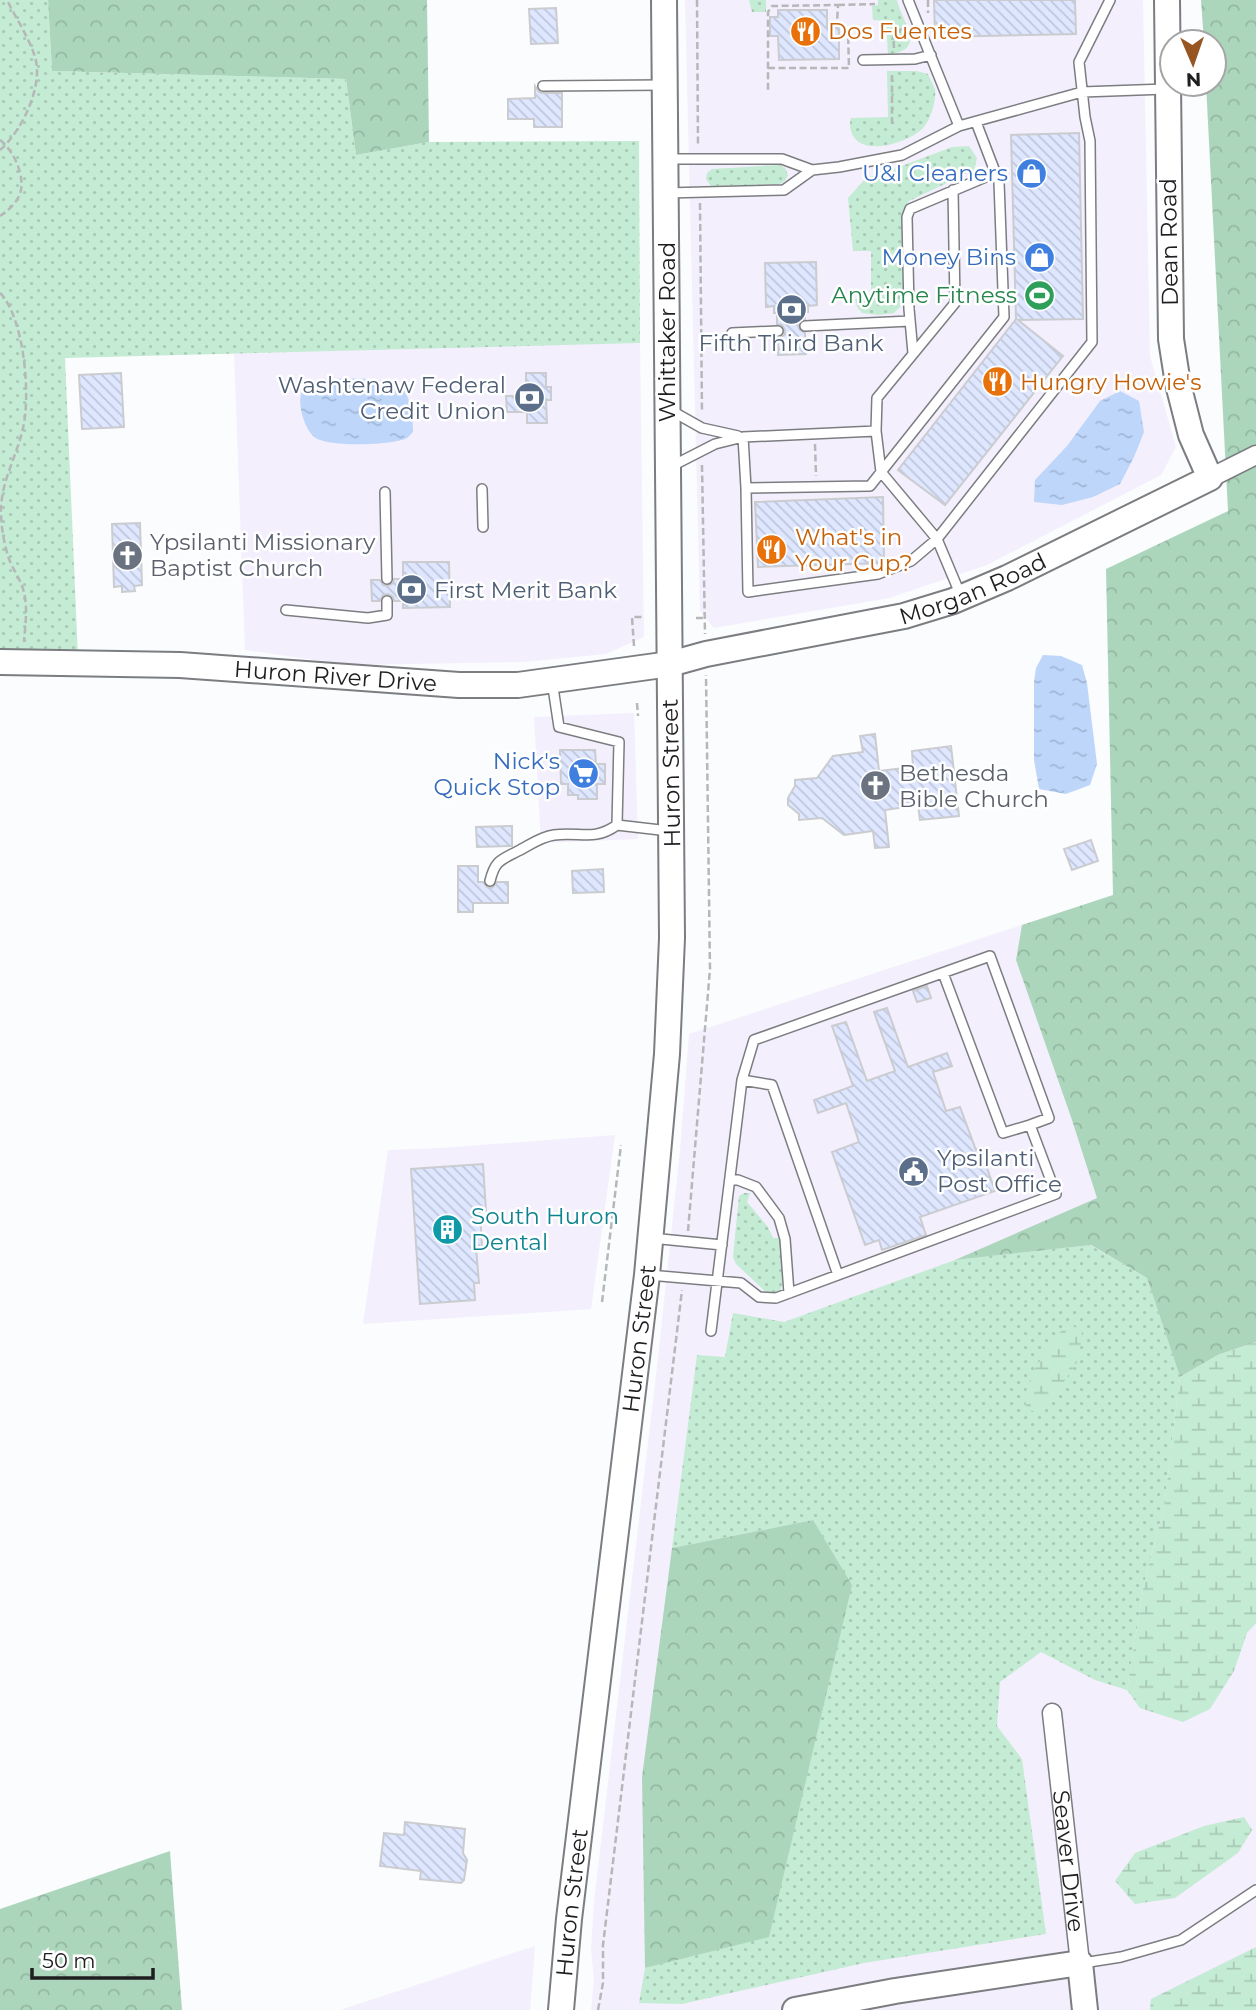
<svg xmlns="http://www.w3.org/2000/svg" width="1256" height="2010" font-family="Montserrat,sans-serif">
<defs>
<pattern id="grass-dots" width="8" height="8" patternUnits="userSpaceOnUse" patternTransform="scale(1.75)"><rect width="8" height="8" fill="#c4ebd3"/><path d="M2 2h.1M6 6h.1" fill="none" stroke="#a8c9b5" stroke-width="1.8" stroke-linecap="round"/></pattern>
<pattern id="forest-crowns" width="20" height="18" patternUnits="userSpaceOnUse" patternTransform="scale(1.75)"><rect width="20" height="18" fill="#acd6bc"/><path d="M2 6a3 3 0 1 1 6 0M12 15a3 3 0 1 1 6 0" fill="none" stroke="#94b7a1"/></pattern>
<pattern id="wetland-marsh" width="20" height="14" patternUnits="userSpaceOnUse" patternTransform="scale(1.75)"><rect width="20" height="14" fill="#c4ebd3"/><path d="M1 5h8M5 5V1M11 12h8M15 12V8" fill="none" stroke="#a8c9b5"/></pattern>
<pattern id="water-ripples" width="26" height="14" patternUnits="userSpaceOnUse" patternTransform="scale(1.75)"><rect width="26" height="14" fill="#bdd6fa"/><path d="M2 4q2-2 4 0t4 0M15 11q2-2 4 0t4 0" fill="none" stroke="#a2b7d6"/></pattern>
<pattern id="building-back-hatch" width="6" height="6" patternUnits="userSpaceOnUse" patternTransform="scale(1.75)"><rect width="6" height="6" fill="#dee7ff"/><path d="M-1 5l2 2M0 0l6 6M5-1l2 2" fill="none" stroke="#bec6da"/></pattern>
</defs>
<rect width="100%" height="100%" fill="#fafcfe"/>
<!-- commercial -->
<path fill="#f4effc" d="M685,0H1143L1150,356L1176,447L1161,475L987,565L889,598L714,628L700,611Z
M640,343L644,637L606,654L524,662L348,665L245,650L234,352Z
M634,713L638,839L541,843L534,717Z
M1256,852V2010H591L594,1980L591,1949L594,1902L658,1358L680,1150L689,1034L1113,895Z
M615,1135L591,1309L363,1324L388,1150L441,1148Z
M535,1946L530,2010H340Z"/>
<!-- grass -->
<path fill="url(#grass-dots)" d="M0,0H48L52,71L346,79L356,155L429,142L639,141L640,343L65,358L78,657L0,654Z
M749,0H766V12H752Z
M878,0H897C902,22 928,51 888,54L886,21L873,20L872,6L878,5Z
M887,71H917L928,74C930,79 933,84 935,89C936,96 934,104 932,111C929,120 925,128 917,133C902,144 862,156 852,134C850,128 849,125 851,118L888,117Z
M969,146L977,158L974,170L909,201L901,216L903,293L900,307L894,313L879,315L862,313L857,307L855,299H871V251H853L848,198L866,178L886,172L952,147Z
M780,165L785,168L788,175L785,181L780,184L711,186L706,179L707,173L712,169Z
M744,1193H750L747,1202L768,1227L773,1238H781L784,1275L781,1289L775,1293H767L736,1264L733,1257L739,1196Z
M1090,1245L1147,1278L1180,1377L1164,1507L1144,1584L1127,1690L1095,1680L1041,1652L1000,1682L997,1726L1022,1759L1046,1934L864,1963L682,2004L639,2003L645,1968L769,1936L813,1520L672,1548L697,1355L725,1357L733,1313L784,1322L955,1260Z"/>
<!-- forest -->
<path fill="url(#forest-crowns)" d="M48,0H427L429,142L356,155L346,79L52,71Z
M1201,0H1256V1342L1218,1355L1180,1377L1147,1278L1091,1245L955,1260L1097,1198L1071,1117L1016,960L1022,925L1113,895L1106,569L1228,511L1206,84H1214V42H1204Z
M813,1520L852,1585L769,1937L645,1968L642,1777L672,1548Z
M170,1851L182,2010H0V1909Z"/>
<!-- wetland -->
<path fill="url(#wetland-marsh)" d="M1071,1325L1082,1331L1079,1359L1054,1397L1036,1412L1026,1409L1025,1394L1034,1370L1057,1334Z
M1256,1342V1623L1247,1633L1234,1671L1210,1709L1183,1722L1140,1708L1127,1690L1144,1584L1164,1507L1180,1377L1218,1355Z
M1244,1817L1252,1830L1238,1853L1175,1898L1135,1904L1115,1881L1135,1853L1204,1826Z
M1256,1947V2010H1150L1151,1999Z"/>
<!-- water -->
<path fill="url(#water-ripples)" d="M320,379C348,379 378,375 404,388L412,408L413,432C411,434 408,438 405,439C390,445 324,448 313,436C304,427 298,405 301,394C302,391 304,387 306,384Z
M1120,391L1139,401L1144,432L1134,457L1120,484L1093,497L1062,505L1034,502L1035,480L1067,446L1100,401Z
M1043,655L1061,656L1082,665L1087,683L1097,764L1090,785L1066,794L1039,789L1034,760V682L1036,668Z"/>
<!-- building -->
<path fill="url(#building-back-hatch)" stroke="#cbccd0" stroke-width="2" d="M934,0H1075L1076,34L935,37Z
M556,8L558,43L531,44L529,9Z
M778,10H827V27H839V59L779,60L778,36H770V17H778Z
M535,86L539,92L542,93H562V127H534V119H508V99L535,98Z
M1079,133L1083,319L1018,320L1063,356L945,505L898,470L1016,319L1011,135Z
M816,262L817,305L808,306V312H805V319L801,321L798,326L800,330L805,333L806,354L778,355V338L784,335L785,330L782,325L777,324V313H774V306L766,307L765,263Z
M121,373L124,427L82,429L79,375Z
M526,373H546V387H551V400H546L547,423H527V412H507L506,396H526Z
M883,497L884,563L758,567L755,502Z
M140,523L142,585L134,586L135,591L122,592V586L114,587L112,524Z
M403,562H449L450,607L403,608V601H394L393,597L388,594L383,595L380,601H372L371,580H380L383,585L388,586L393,583L394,579H403Z
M875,734L879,771L913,767L912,751L951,746L959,816L920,820L918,805L885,810L889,847L875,848L873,831L844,835L822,818L799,820V814L788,805V798L795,786V780L817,778L833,756L863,752L860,736Z
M560,750H595L596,764H605V784H597V799H578V795H568V784H561Z
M512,826V846L477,847L476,827Z
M1091,840L1098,861L1072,870L1064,849Z
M458,866H478V882H483L487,887L492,888L497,882H508V903H473V912H458Z
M603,869L604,892L573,893L572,871Z
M927,986L931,998L917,1002L913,991Z
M887,1008L908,1067L947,1053L952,1066L933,1072L946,1111L960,1107L976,1150L980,1148L995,1191L920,1217L926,1235L882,1250L879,1240L865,1245L832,1152L859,1142L846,1103L818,1113L814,1100L853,1086L832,1026L846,1022L867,1081L895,1071L874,1012Z
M483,1164L486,1211L480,1212L482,1247H476L479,1283H474L475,1300L420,1304L411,1169Z
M405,1822L465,1829L463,1853L467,1860L464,1880L461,1883L420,1879L421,1871L380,1866L384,1833L404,1835Z"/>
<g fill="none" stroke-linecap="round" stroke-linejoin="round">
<defs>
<path id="lane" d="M908,0L959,126
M863,60L915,59L931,55
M543,86L663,85
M666,159H782L812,170L839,167L902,155L959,126L1082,92L1166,89
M953,190L955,303L877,398L876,431L881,472L937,539L961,596
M666,193L784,190L812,170
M805,326L910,321
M732,333L778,331
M913,353L909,309L907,217L910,209L995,173
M670,410L702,428L738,436
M876,431L743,437L746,488L748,592L878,574L911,561L937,539L1092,342L1090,141L1085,117L1079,62L1110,0
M672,466L715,444L743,437
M746,488L870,486L1004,317L999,182L976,122
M482,489L483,527
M385,492L387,579
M286,610L368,618L387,615V601
M552,681L559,727L619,742L617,825L669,831
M490,881C495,860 501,860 518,851C530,845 540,837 554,835C580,831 593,842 617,825
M943,973L1003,1133L1030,1125
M730,1180H738L756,1187L779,1218L785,1239L789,1293
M651,1238L722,1245
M649,1275L741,1283L759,1297L776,1298L1056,1194L1030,1125L1049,1118L990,956L754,1040L742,1080
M711,1331L742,1080L772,1085L838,1275
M1083,1963L1121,1957L1181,1940L1256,1890"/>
<g id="street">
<path d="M1210,478L1256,455"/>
<path id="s1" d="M1052,1713L1080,1963"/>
</g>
<g id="secondary">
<path id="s2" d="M0,662L180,665L459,685H518L670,664L706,654L904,616L953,601L1007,578L1210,478L1191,435L1178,384L1171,339L1167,0"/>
<path id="s3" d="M561,2010L569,1919L647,1275L667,1054L672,938L664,0"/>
<path d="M795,2010L895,1991L1080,1963L1085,2010"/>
</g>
</defs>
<!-- lane casing -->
<use href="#lane" stroke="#7b7d80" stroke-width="12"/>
<!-- street casing -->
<use href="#street" stroke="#7b7d80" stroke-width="21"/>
<!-- secondary casing -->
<use href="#secondary" stroke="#7b7d80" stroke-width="28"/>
<!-- path -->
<path stroke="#b6b7b9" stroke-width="2.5" stroke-dasharray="7 3.5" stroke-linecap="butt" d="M697,0L698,147
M928,0V13
M838,5L875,4
M894,48L893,34L905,27
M768,68H849L848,30L837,23L838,5L772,6L768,12V93
M892,124V73
M0,140C13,150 24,173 21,190C19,201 8,211 0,216
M0,150C21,132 42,89 36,61C31,40 16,19 7,0
M700,203L702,413
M0,293C24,317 31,395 23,428C17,456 1,481 1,511C1,526 4,544 9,559C13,570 22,581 24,593C28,608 25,627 24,642
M815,444L816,476
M702,465L705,634
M696,618H705
M634,646L632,617H644
M637,703L638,716
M688,1231L710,969L706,675
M602,1302L621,1145
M598,2010L603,1983V1945L682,1290"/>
<!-- lane -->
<use href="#lane" stroke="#fff" stroke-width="9"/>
<!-- street -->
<use href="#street" stroke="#fff" stroke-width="18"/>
<!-- secondary -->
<use href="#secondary" stroke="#fff" stroke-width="24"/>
</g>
<!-- icons -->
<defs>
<symbol id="restaurant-disc" viewBox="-11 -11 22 22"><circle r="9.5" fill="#e8710a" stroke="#fff"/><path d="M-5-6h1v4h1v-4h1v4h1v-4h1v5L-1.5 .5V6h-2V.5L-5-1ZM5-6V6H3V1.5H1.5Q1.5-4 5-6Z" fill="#fff"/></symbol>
<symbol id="shop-disc" viewBox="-11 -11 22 22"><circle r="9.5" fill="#3f7fe0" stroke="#fff"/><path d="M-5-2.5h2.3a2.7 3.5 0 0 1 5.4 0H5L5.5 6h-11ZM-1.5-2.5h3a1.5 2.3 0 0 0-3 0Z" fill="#fff"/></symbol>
<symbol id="stadium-disc" viewBox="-11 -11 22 22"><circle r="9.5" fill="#2e9e5b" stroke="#fff"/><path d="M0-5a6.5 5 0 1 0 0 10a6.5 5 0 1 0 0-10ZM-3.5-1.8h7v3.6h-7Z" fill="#fff"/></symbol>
<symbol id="bank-disc" viewBox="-11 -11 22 22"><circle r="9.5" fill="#5c6f8a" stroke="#fff"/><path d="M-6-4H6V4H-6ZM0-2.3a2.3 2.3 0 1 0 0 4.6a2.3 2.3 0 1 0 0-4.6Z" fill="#fff"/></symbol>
<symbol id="church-disc" viewBox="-11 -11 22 22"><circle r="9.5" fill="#6b7280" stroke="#fff"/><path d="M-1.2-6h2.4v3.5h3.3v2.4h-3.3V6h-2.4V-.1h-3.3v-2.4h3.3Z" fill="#fff"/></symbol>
<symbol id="supermarket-disc" viewBox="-11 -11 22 22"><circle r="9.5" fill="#3f7fe0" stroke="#fff"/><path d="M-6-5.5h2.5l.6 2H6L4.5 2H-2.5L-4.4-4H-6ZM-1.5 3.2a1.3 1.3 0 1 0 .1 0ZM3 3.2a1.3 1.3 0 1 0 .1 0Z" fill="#fff"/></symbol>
<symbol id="civic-disc" viewBox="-11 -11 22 22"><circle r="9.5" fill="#5c6f8a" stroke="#fff"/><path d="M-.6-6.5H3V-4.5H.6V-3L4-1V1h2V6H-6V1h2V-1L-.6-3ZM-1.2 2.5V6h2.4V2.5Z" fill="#fff"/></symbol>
<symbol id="building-disc" viewBox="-11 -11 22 22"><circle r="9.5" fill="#0f9aa8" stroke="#fff"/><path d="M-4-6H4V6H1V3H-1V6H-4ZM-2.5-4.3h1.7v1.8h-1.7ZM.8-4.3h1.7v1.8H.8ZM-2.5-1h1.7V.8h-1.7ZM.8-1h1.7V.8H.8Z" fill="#fff"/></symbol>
</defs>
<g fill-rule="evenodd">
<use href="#restaurant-disc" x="788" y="14" width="35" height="35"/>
<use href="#shop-disc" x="1014" y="156" width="35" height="35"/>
<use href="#shop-disc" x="1022" y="240" width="35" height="35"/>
<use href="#stadium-disc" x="1022" y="278" width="35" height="35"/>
<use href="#bank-disc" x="774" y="292" width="35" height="35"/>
<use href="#restaurant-disc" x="980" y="364" width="35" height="35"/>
<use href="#bank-disc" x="512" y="380" width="35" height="35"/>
<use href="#restaurant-disc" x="754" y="532" width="35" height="35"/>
<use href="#church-disc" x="110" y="538" width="35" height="35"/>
<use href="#bank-disc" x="394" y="572" width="35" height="35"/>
<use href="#supermarket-disc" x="566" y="756" width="35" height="35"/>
<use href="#church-disc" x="858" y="768" width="35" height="35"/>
<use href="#civic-disc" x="896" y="1154" width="35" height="35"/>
<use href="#building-disc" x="430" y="1212" width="35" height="35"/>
</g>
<g text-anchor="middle" stroke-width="5" stroke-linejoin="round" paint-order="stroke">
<!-- food labels -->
<g font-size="23" fill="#c56008" stroke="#fff" text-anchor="start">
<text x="828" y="39">Dos Fuentes</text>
<text x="1020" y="390">Hungry Howie's</text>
<text x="795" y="545">What's in<tspan x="795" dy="26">Your Cup?</tspan></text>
</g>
<!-- shop labels -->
<g font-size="23" fill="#366cbe" stroke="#fff" text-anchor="end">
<text x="1008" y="181">U&amp;I Cleaners</text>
<text x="1016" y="265">Money Bins</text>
<text x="560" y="769">Nick's<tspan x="560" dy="26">Quick Stop</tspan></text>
</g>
<!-- street labels -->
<g font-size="23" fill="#1e1e20" stroke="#fff">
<text transform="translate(1169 242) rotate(-91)" y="8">Dean Road</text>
<text transform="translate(667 332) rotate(-90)" y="8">Whittaker Road</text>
<text dy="8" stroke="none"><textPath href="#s2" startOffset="985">Morgan Road</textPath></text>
<text dy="8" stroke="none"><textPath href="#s2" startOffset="336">Huron River Drive</textPath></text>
<text transform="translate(671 773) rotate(-91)" y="8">Huron Street</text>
<text dy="8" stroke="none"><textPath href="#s3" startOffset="676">Huron Street</textPath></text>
<text dy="8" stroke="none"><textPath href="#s1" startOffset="149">Seaver Drive</textPath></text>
<text dy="8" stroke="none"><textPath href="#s3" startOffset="108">Huron Street</textPath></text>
</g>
<!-- leisure labels -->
<g font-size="23" fill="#27864d" stroke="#fff" text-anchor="end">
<text x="1017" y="303">Anytime Fitness</text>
</g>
<!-- service labels -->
<g font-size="23" fill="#4e5e75" stroke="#fff" text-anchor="start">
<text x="791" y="351" text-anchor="middle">Fifth Third Bank</text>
<text x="506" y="393" text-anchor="end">Washtenaw Federal<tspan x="506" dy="26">Credit Union</tspan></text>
<text x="434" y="598">First Merit Bank</text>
<text x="937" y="1166">Ypsilanti<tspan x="937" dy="26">Post Office</tspan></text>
</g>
<!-- worship labels -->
<g font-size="23" fill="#5b616d" stroke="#fff" text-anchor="start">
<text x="150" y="550">Ypsilanti Missionary<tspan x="150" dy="26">Baptist Church</tspan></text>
<text x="899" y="781">Bethesda<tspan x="899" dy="26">Bible Church</tspan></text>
</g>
<!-- culture labels -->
<g font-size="23" fill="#0d838f" stroke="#fff" text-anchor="start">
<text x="471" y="1224">South Huron<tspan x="471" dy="26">Dental</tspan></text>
</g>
</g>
<!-- north arrow -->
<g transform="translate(1193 63) rotate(178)"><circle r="33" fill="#ffffff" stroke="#a5a5a6" stroke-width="2"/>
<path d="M0-5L12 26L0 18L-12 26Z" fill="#975522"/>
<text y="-10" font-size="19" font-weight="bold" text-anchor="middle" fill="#1e1e20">N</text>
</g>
<!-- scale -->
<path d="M32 1968v10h121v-10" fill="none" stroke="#1e1e20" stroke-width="3.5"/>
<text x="42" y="1968" font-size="21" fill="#1e1e20" stroke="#ffffff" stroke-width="5" paint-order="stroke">50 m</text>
</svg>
